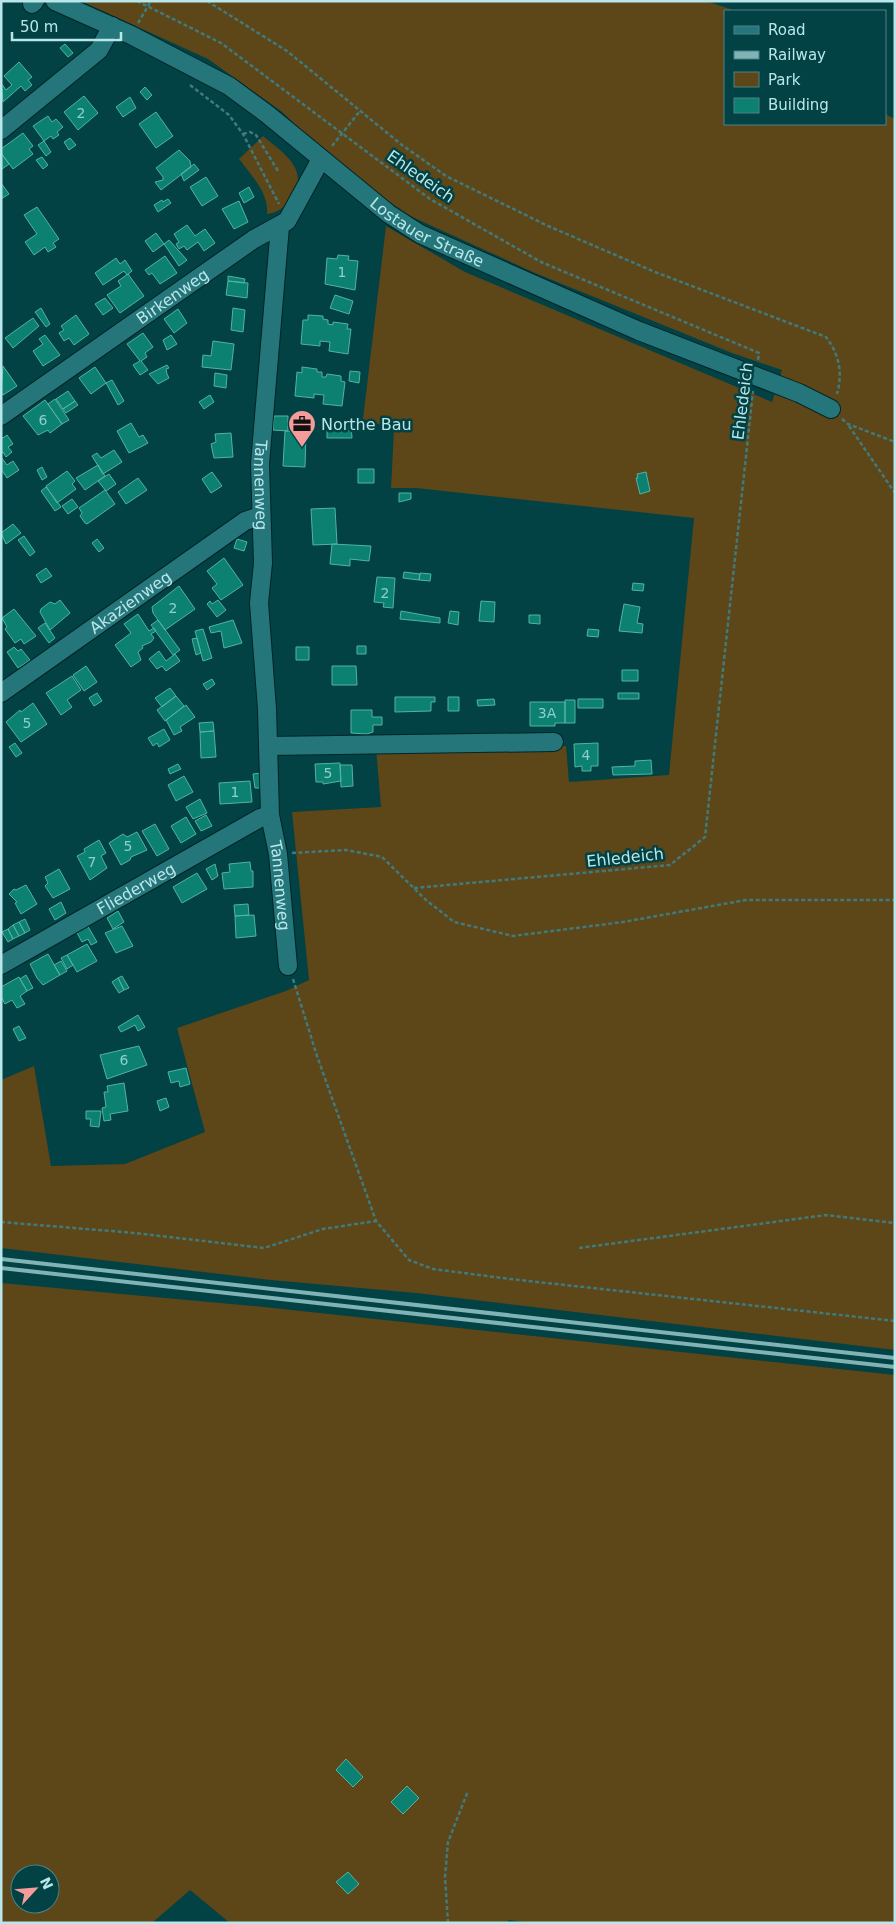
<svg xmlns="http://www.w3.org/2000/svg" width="896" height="1924" font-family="'DejaVu Sans',sans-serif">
<rect width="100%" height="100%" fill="#024144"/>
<!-- green -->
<path fill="#5d4618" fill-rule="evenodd" d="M81,1H706L736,11H725V124H885V114L895,119V1350L416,1293L271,1280L1,1248V1080L34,1066L51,1166L125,1164L205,1132L177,1028L286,991L309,980L292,812L381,807L376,748L566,746L569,782L669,775L694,518L416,488H391L394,429L363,419L386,226L465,272L772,402L782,370L732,353L535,273L408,215L343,169L281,111L208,59Z
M263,136C283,153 309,168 293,196C288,205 278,213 267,214C269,193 251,175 239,159Z
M1,1283L264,1307L895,1375V1923H532L509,1920L506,1923H230L190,1890L152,1923H1ZM20,1874H50V1904H20Z"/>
<!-- building -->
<path fill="#0c8172" stroke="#52b3a3" d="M65,44L73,53L68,57L60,48Z
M19,62L32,77L28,80L32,85L25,91L21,86L3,102L1,83L6,90L12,85L4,76Z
M145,87L152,95L147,100L140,92Z
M84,96L98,113L78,130L64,112Z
M130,97L136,108L123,117L116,107Z
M156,112L173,136L156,148L139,124Z
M48,116L52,122L56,119L63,127L57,132L59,135L53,139L51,136L44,141L33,126Z
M23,133L33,146L29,149L33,154L13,169L1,153V149Z
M70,138L76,145L69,150L64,142Z
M44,141L51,152L46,156L38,145Z
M179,150L190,161L191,167L161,190L155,182L163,180V177L156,168Z
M1,153L9,164L2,169L1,168Z
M42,157L48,165L43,169L36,160Z
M194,164L199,170L184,181L181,174Z
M206,177L218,196L202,206L190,187Z
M1,183L9,194L1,199Z
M249,187L254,197L244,203L239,193Z
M168,199L171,203L158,212L154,205L162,200L163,202Z
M239,201L248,222L234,229L222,209Z
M37,207L59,239L53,243L56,247L48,252L45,247L34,255L25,242L37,234L24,215Z
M187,225L195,236L205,229L215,243L204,251L198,242L187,250L184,246L179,249L176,244L179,242L174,234Z
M156,233L164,244L153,252L145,241Z
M169,240L187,260L179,266L164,244Z
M338,255L349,256L348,260L358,261L355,290L325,284L327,258L337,259Z
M165,256L177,273L160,284L152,273L149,275L145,270Z
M116,258L120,264L125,260L132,271L127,275L124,271L103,285L95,273Z
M128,274L144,296L120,313L107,295L121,286L118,281Z
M228,276L245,279L244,283L228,281Z
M228,281L248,283L247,298L226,295Z
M335,295L353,301L349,314L330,308Z
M105,298L113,308L103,315L95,304Z
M41,308L50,324L46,327L35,312Z
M233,308L245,310L243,332L231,330Z
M178,309L187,323L174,333L164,319Z
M76,315L89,334L74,345L69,338L64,341L59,333L64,330L61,326Z
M308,315L323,316V319L328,320V324L333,325V322L348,324L347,329H351L348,354L329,351L330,342L320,341V346L301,344L303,320H308Z
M33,318L39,326L13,348L5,338Z
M143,333L153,347L145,353L147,357L141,361L148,370L140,375L133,365L140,361L127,344Z
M45,335L60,355L43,366L33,351L43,344L39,339Z
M171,335L177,344L167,350L163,340Z
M213,341L234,344L231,370L202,367L203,355L211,356Z
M167,365L169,368L166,369L167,374L169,378L158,384L149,374Z
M3,366L17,386L3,395L1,392Z
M95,367L106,383L91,394L79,378Z
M302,367L317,369V372H322V377H326L327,374L341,376V381L345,382L342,406L323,404L324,395L314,394V398L295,396L297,372L302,373Z
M350,371L360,372L359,383L349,381Z
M215,373L227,375L226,388L214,386Z
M112,380L124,401L118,405L106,383Z
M68,391L75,401L63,409L56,399Z
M210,395L214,402L204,409L199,402Z
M55,399L69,420L62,424L48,404Z
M45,400L62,424L50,433L48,430L38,435L23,416Z
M75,401L78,405L66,413L63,409Z
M274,416H288V431L273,430Z
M131,423L139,437L143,435L148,443L129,453L117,431Z
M327,424H351L352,438H327Z
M285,431L306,432L305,467L283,466Z
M231,433L233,457L214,458L211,444L216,442L215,434Z
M7,435L13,444L8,447L12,452L6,457L3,452L1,454V436L3,438Z
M114,450L122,462L103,474L92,456L97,453L101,458Z
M1,457L7,465L13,461L19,470L7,478L1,469Z
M98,465L105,476L85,490L76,478Z
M42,467L47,477L42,480L37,470Z
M358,469H374V483H358Z
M67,471L75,481L72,484L76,489L57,503L46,486Z
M212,472L222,486L211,493L202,479Z
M646,472L650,491L640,494L636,478H638L637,474Z
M109,474L116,484L106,491L98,481Z
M138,478L147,490L126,504L118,492Z
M46,487L61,507L55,511L41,491Z
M105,490L115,504L87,524L85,523L80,516L82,513L79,508Z
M399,493H411V499L399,502Z
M72,499L78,507L68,514L62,506Z
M335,508L337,544L313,545L311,509Z
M13,524L21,533L6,544L1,533Z
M24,536L35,552L30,556L18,540Z
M97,539L104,548L99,552L92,543Z
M237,539L247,542L244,551L234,548Z
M332,544L371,546L369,561L350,559V566L330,564Z
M224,558L243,585L221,600L212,588L217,584L207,571Z
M46,568L52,576L41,583L36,575Z
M404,572L420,574L419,580L403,578Z
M420,573L431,574L430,581L419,580Z
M377,577L395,578L393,608L383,607L384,603L374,602Z
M633,583L644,584L643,591L632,590Z
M179,586L195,609L165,630L153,613L152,607Z
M60,600L70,613L50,630L40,612L41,609L50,602L55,604Z
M218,600L226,610L217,617L207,604L210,601L212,604Z
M481,601L495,602L494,622L479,621Z
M624,604L640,607L637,623L643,624L642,633L619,631Z
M14,609L36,636L24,644L21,639L15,643L5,629L7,627L2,618Z
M401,611L440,618V623L400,619Z
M450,611L459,612L458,625L448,623Z
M138,614L149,631L154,628L156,631L151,634L154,638L151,642L142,646L143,648L138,652L141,660L131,667L115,645L131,633L124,624Z
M529,615H540V624L529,623Z
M158,620L180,650L173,655L151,625Z
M233,620L242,643L224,648L221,631L211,633L209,627Z
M45,623L55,638L49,643L38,628Z
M203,629L212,658L203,661L195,631Z
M588,629L599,630L598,637L587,636Z
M197,638L201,653L196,655L192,639Z
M357,646H366V654H357Z
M14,647L18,651L21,649L30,660L18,668L7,652Z
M296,647H309V660H296Z
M159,651L166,661L175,654L180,661L166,671L162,666L157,669L149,659Z
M86,666L97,682L84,691L73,675Z
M332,666H356L357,685H332Z
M622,670H638V681H622Z
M72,676L81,690L67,700L72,707L61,715L46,693Z
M212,679L215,684L207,690L203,684Z
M170,688L176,696L162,707L155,698Z
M97,693L102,701L94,706L89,698Z
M618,693H639V699H618Z
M176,696L184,706L165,721L157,710Z
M395,697H435V702H431V711L395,712Z
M448,697H459V711H448Z
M494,699L495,705L478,706L477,700Z
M578,699H603V708H578Z
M565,700H575V723H565Z
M530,702H565V723H555V726H530Z
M33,703L47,724L21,742L6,722L20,710L21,712Z
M186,705L195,717L180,727L182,731L174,735L166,720Z
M351,710H372V717H382V725H373V732L367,734L351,733Z
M213,722L214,731L200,732L199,723Z
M164,729L170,740L159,747L157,743L153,746L148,738Z
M214,731L216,757L201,758L200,732Z
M15,743L22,753L16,757L9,747Z
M598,743V766H591V771H582V766L575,767L574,744Z
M651,760L652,774L613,775L612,767L635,766V761Z
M340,763L341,781L323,784V782H316L315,764Z
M178,764L181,769L170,774L168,769Z
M340,765H352L353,786L341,787Z
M261,773L262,788H255L253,774Z
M184,776L193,792L176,801L168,785Z
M250,781L252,802L220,804L219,783Z
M200,799L207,813L193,819L186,807Z
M206,815L212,826L201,831L195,821Z
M186,817L196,834L181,843L171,826Z
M155,824L169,849L157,856L142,831Z
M137,832L147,850L131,857L130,860L121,865L109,843L123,834L127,837Z
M99,840L106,853L101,856L107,868L90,880L77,856L85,852L84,849Z
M250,862L251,871H253V887L224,889L222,873L230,872L229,864Z
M215,864L218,876L212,880L206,869Z
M59,869L70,889L53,898L45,886L48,883L45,877Z
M197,873L207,889L182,903L173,887Z
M26,885L37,904L21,914L15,903L17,902L9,894L14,889L16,890Z
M61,902L66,913L55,920L49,909Z
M248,904L249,915L235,916L234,905Z
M118,911L124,922L113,929L107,918Z
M254,915L256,936L236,938L235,916Z
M25,919L30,930L25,933L19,922Z
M19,922L25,933L19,936L13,925Z
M13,925L19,936L13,939L8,929Z
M87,925L97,942L91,945L88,939L82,942L76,931Z
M122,926L133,946L116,953L105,933Z
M8,929L13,939L8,942L2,932Z
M87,944L97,961L77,972L67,955Z
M48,954L60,975L43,985L37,978L30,964Z
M67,955L73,965L67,969L61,958Z
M61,961L67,971L60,975L54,965Z
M26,975L33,988L27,991L20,979Z
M122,976L129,988L124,990L118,978Z
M19,977L27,991L20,996L25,1004L17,1008L12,1000L5,1004L1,997V987Z
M118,978L124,990L119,993L112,982Z
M138,1015L145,1027L138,1031L135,1025L121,1032L118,1027Z
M19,1026L26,1038L19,1041L13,1029Z
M139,1046L147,1065L107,1079L100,1055Z
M186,1068L190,1084L180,1087L179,1081L171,1083L168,1072Z
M124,1083L128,1111L110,1114L111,1120L104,1121L102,1108L106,1107L104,1092H108L107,1086Z
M166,1098L169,1107L160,1111L157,1101Z
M86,1111H101L99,1127L90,1126L91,1119H86Z
M346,1759L363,1777L353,1787L336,1770Z
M407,1786L419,1798L403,1814L391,1802Z
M348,1872L359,1884L348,1894L336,1882Z"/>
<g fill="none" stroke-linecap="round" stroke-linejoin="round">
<defs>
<g id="minor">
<path id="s1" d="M55,1L131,35L229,86L267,114L389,214L420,234L639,331L799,393L831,409"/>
<path d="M32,4L35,1"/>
<path d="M1,130L99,50L112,26"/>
<path id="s2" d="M280,226L260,464L263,563L259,603L267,709L270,815L278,854L288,966"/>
<path id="s3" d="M1,416L254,239L287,221L321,159"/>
<path id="s4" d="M1,693L245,521L260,516"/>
<path d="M268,746L554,742"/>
<path id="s5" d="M1,965L260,818L270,815"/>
</g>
</defs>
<!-- minor casing -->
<use href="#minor" stroke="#032527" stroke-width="20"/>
<!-- path -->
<path stroke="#417a7d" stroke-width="2.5" stroke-dasharray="4 2.5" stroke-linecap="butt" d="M137,1L221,43L430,199L541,262L759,353L758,360
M207,1L287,51L402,145L446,176L548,226L655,272L826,337C839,354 843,372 837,394
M138,23L151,1
M190,85L229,115L243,134L279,204
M243,134L250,132L256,135L278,171
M332,146L360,111
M842,419L848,424L895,442
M849,426L895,493
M292,853L346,850L382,857L426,900L454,922L513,936L623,922L746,900H895
M414,888L670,865L705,837L753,391
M293,979L317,1056L376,1221L409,1260L433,1269L510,1279L895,1321
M1,1222L135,1233L264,1248L323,1229L376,1221
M579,1248L826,1215L895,1223
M448,1923L445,1877L448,1842L468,1791"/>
<!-- minor -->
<use href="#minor" stroke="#25767b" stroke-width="18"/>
<!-- rail -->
<path stroke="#7fb3b5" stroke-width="4" d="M1,1259L895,1358
M1,1268L895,1367"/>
</g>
<!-- icons -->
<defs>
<symbol id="office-pin" viewBox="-11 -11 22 30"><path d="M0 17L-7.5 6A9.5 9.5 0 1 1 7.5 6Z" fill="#f59b99" stroke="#024144"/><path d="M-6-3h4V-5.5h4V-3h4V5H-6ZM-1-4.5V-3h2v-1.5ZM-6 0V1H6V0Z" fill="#111"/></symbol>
</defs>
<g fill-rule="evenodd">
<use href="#office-pin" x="286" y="408" width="32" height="43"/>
</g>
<g text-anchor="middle" stroke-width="5" stroke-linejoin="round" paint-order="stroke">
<!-- number labels -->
<g font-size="14" fill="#8ececb">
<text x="81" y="118">2</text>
<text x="342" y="277">1</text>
<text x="43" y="425">6</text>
<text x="385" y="598">2</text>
<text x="173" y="613">2</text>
<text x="547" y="718">3A</text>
<text x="27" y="728">5</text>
<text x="586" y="760">4</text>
<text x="328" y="778">5</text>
<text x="235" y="797">1</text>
<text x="128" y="851">5</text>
<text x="92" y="867">7</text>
<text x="124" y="1065">6</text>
</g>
<!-- street labels -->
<g font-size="16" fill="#b9e7e9" stroke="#024144">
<text transform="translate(421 176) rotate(35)" y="6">Ehledeich</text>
<text dy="6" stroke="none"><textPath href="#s1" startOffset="441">Lostauer Straße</textPath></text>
<text dy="6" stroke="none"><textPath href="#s3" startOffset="209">Birkenweg</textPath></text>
<text transform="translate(742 401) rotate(-83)" y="6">Ehledeich</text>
<text dy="6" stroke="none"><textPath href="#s2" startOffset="260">Tannenweg</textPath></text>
<text dy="6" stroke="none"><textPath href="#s4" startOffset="158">Akazienweg</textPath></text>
<text transform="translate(625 857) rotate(-6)" y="6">Ehledeich</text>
<text dy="6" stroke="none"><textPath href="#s2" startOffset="662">Tannenweg</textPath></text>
<text dy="6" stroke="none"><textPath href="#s5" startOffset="155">Fliederweg</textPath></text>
</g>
<!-- poi labels -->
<g font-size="16" fill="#b9e7e9" stroke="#024144" text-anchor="start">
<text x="321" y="430">Northe Bau</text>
</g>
</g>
<!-- border -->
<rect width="896" height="1924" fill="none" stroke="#b9e7e9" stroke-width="5"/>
<!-- legend -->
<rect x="724" y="10" width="162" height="115" fill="#024144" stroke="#4b8386"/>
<rect x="734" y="26" width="25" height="8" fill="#25767b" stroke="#4b8386"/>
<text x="768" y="35" font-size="15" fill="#b9e7e9">Road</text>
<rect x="734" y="51" width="25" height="8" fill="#7fb3b5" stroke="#4b8386"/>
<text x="768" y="60" font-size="15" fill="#b9e7e9">Railway</text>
<rect x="734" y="72" width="25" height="15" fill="#5d4618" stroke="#4b8386"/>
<text x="768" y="85" font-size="15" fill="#b9e7e9">Park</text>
<rect x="734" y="98" width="25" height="15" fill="#0c8172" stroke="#4b8386"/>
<text x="768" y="110" font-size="15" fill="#b9e7e9">Building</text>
<!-- north arrow -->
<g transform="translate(35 1889) rotate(64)"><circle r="24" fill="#024144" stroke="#4b8386"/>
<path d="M0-4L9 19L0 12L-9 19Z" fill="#f59b99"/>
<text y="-8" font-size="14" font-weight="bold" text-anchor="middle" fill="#b9e7e9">N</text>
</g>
<!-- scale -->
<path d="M12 32v8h109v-8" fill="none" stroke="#b9e7e9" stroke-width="2.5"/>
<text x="20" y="32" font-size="15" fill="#b9e7e9" stroke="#024144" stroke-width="4" paint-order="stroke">50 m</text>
</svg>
